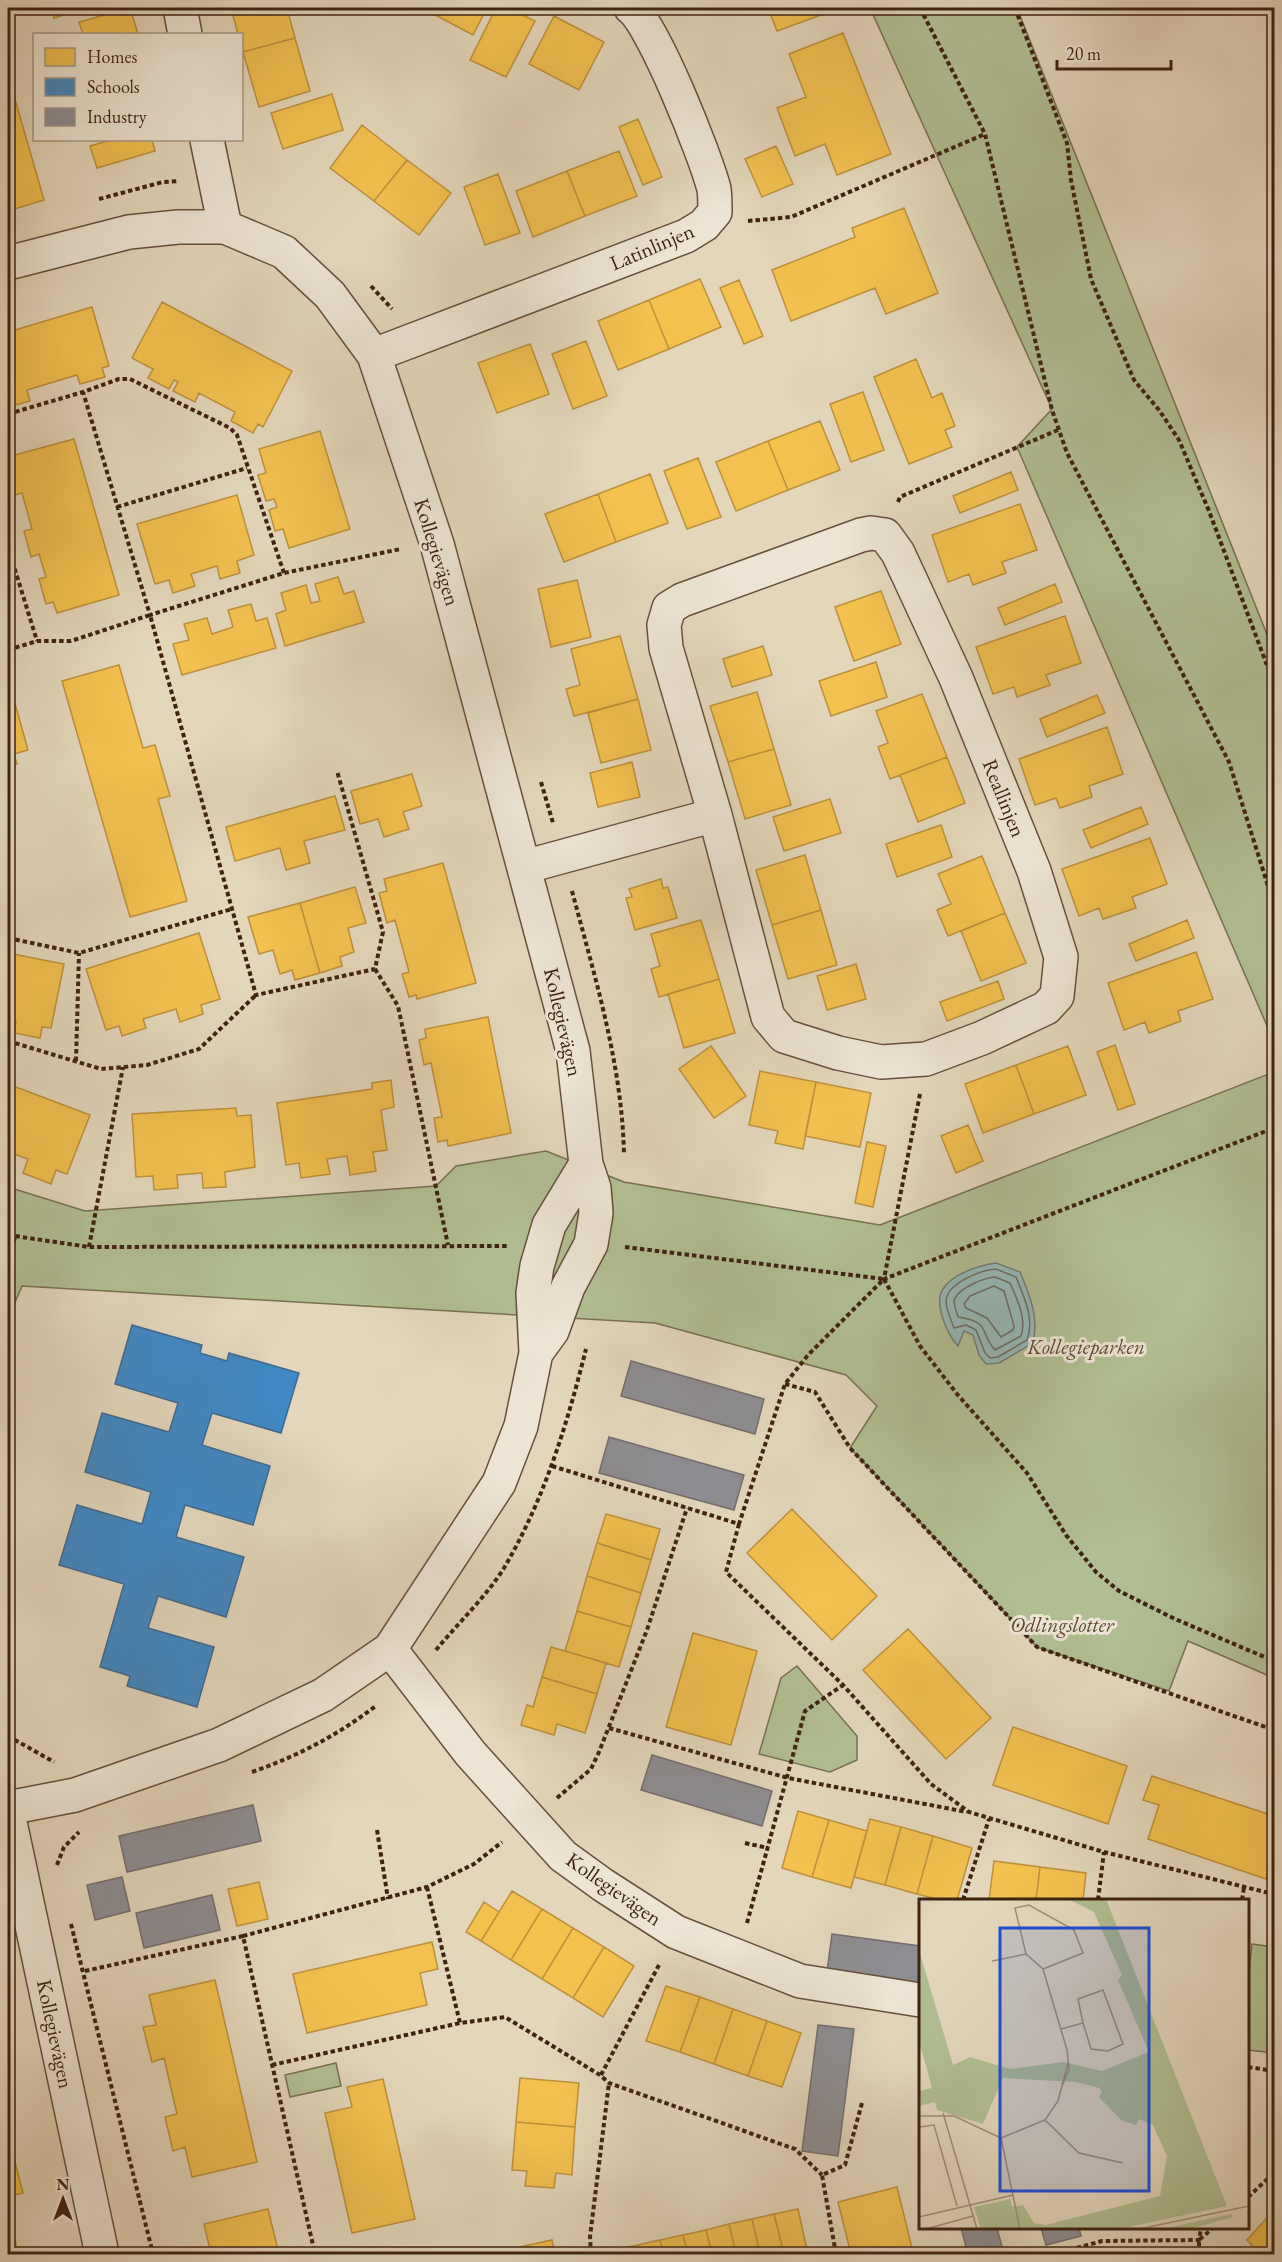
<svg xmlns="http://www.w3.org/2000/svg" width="1282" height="2262" font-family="'EB Garamond',serif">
<rect width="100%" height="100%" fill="#e3d6bb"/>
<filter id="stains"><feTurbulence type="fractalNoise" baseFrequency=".00333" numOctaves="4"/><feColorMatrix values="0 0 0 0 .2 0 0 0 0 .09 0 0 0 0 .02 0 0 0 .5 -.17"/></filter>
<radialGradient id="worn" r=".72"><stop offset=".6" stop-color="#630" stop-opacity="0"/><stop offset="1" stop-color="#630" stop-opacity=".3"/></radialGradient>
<!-- green -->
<path fill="#b1be92" stroke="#787052" stroke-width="1.5" d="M870,8H1017L1274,652V1042L1017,447L1052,409Z
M1274,1072V1678L1188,1641L1169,1691L1037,1647L850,1448L877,1406L846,1375L655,1323L22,1286L8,1319V1187L85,1211L436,1186L456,1166L546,1151L624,1182L880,1225Z
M797,1666L857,1736V1760L830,1772L759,1754L781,1678Z
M1252,1944L1274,1947V2053L1248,2050V1980Z
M336,2063L341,2086L290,2097L285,2075Z"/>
<!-- water -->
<path fill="#96b8b7" stroke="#737c75" stroke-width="1.5" d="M996,1263L1020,1272C1030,1296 1039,1317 1033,1343L999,1363L986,1364L979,1355L973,1335L964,1331L958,1346C948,1335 933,1304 943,1289C952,1274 980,1265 996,1263Z"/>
<!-- homes -->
<path fill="#f2c14e" stroke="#bc913c" stroke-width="1.5" d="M51,8H88L54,18Z
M130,8L138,34H83L79,22Z
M231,8H287L295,38L243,52L242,34H238Z
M422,8H487L473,35Z
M496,8H508L535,21L506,77L470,60Z
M768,8H831L832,11L777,31Z
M554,16L604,42L579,90L529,64Z
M843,33L891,154L837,175L825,144L795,156L777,108L806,97L789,54Z
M295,38L310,91L259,107L243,52Z
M8,75L44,200L8,211Z
M332,94L343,130L283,149L271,113Z
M638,119L662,177L643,185L619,127Z
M362,125L407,160L374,201L330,168Z
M111,140H152L155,151L97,168L90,146Z
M776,146L793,184L762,197L745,159Z
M619,151L637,196L585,216L567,171Z
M407,160L451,193L419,235L374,201Z
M567,171L585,216L533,237L516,191Z
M498,174L520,233L485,245L464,187Z
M904,208L938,293L886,314L875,288L791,321L772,270L855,237L852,228Z
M700,279L721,327L669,349L649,300Z
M739,280L763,336L744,344L720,288Z
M649,300L669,349L618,370L598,321Z
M162,302L292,371L263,427L258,424L253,433L231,421L235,412L199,393L195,402L173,391L178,382L174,380L169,389L148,378L153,369L132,358Z
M92,307L109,366L102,368L105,377L80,384L77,375L27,390L30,401L8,407V332Z
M586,341L607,396L573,409L552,354Z
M530,344L549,394L497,413L478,363Z
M916,359L932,398L942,393L955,426L945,430L952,447L909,464L874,377Z
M863,392L884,450L851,462L830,404Z
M820,421L840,470L788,490L768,441Z
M320,431L350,529L289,548L283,529L275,531L269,510L277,507L274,499L266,501L258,475L266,473L259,449Z
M74,439L119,595L57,613L53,602L46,604L39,579L46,577L39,554L31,557L24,531L32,529L22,493L12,496L8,473L15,471L11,456Z
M768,441L788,490L736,511L716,462Z
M698,458L721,517L687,529L664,471Z
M1011,472L1018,490L960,513L953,496Z
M650,474L668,523L616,542L598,494Z
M598,494L616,542L564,562L545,514Z
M237,495L254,555L237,561L240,573L220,579L217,566L191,574L195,586L173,593L169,580L155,584L137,524Z
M1020,504L1037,550L1002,562L1006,573L973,585L969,574L948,582L932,535Z
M338,577L344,594L354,591L364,622L285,646L276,614L286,610L281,593L306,585L311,603L320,601L315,584Z
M577,580L591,637L551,647L538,589Z
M1055,584L1062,602L1005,625L998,608Z
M881,591L901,644L854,661L835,607Z
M251,604L256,621L267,618L276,648L182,675L173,644L189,640L184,624L207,618L212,634L233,627L228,610Z
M1065,616L1081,663L1046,675L1050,685L1017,697L1014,687L993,694L976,647Z
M620,636L638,699L574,716L566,689L580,685L571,649Z
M763,646L772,675L732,687L723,659Z
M876,662L887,697L831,716L819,681Z
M119,665L143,748L155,745L170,796L158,799L187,901L130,917L62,681Z
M11,689L28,750L14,754L17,764L8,767V690Z
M757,692L774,749L728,762L710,706Z
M922,694L947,757L890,779L878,747L888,743L876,711Z
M1097,695L1105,713L1047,737L1040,719Z
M638,699L651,750L601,763L588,713Z
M1107,727L1123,774L1089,786L1092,797L1060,808L1056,798L1035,805L1019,759Z
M774,749L791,805L745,819L728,762Z
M947,757L965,803L918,822L900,775Z
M632,762L640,797L598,807L590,773Z
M412,774L422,806L403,812L409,829L384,837L378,819L360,824L351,791Z
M335,796L345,830L304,841L310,863L286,870L280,848L235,861L226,827Z
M830,799L841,833L784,851L773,817Z
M1141,807L1148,824L1091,848L1083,830Z
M941,825L952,857L897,877L886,844Z
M1150,838L1167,884L1132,897L1136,908L1103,919L1099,908L1079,916L1062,869Z
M805,855L821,910L772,925L756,870Z
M982,856L1005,913L948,936L937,910L951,904L938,874Z
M443,863L476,983L417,999L416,995L409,997L402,974L409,972L395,920L387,923L379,893L387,891L384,879Z
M661,879L663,888L668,887L677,918L635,930L626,898L632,897L629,889Z
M355,887L366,923L348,928L354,952L340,957L342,966L320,973L300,903Z
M300,903L320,973L295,980L292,970L280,974L273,950L259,954L248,917Z
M821,910L837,965L788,979L772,925Z
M1005,913L1026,963L981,981L961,931Z
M701,920L719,979L659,997L651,969L660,966L651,934Z
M1187,920L1194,938L1136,961L1129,944Z
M199,933L220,999L201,1005L203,1014L180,1022L176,1009L143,1019L146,1028L122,1036L119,1026L106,1030L86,969Z
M1196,952L1213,999L1178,1011L1181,1021L1149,1033L1145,1022L1124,1030L1108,983Z
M8,953L64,964L51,1028L42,1027L40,1038L14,1033L16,1021L8,1019Z
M856,964L866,999L827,1010L817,976Z
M719,979L735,1033L684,1048L668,994Z
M998,981L1004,999L947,1021L940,1002Z
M488,1017L511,1133L448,1146L447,1140L438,1142L434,1118L442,1117L431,1063L424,1065L419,1040L426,1038L425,1029Z
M1115,1045L1135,1104L1118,1110L1097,1052Z
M711,1046L746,1096L714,1118L679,1069Z
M1068,1046L1086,1095L1034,1114L1016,1065Z
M1016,1065L1034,1114L983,1133L965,1084Z
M760,1071L816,1082L803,1149L775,1143L778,1131L749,1125Z
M391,1080L394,1107L381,1110L387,1150L373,1152L376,1171L350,1175L347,1156L327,1159L330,1174L301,1178L299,1163L286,1165L277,1103L372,1089V1083Z
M816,1082L871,1093L860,1147L805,1136Z
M8,1084L90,1115L67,1174L56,1170L51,1184L23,1173L28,1159L8,1152Z
M236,1108L237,1116L251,1115L255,1167L225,1172L226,1187L203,1188L202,1173L177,1175L178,1188L154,1190L153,1176L136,1177L132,1114Z
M968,1125L983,1161L956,1173L941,1136Z
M867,1142L886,1146L873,1207L855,1203Z
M792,1509L877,1596L832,1640L747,1553Z
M606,1514L660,1529L651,1560L597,1543Z
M597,1543L651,1560L641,1593L587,1576Z
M587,1576L641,1593L631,1627L577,1611Z
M577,1611L631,1627L619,1667L565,1651Z
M908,1629L991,1718L946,1759L863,1670Z
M693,1633L757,1651L731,1745L666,1727Z
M551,1647L606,1663L597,1694L542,1677Z
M542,1677L597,1694L585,1733L557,1724L554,1735L521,1725L527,1705L533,1707Z
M1013,1727L1127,1766L1108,1824L993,1785Z
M1152,1776L1274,1816V1851L1266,1879L1148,1839L1159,1805L1143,1800Z
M798,1811L829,1820L812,1877L782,1868Z
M870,1819L901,1827L885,1885L854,1877Z
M829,1820L867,1831L851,1888L812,1877Z
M901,1827L933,1836L917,1894L885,1885Z
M933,1836L972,1848L957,1900H940L917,1894Z
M994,1861L1040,1867L1036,1900H989Z
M1040,1867L1086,1873L1083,1900H1036Z
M259,1882L268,1919L237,1926L228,1889Z
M512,1891L542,1909L511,1960L481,1941Z
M484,1902L499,1912L481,1941L466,1932Z
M542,1909L573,1928L542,1979L511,1960Z
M573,1928L604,1947L573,1998L542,1979Z
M432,1942L438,1969L420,1973L427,2005L307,2033L293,1974Z
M604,1947L634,1966L603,2017L573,1998Z
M215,1980L257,2162L192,2177L185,2147L173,2151L165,2117L177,2114L164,2058L152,2062L143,2027L156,2025L149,1995Z
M666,1986L700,1997L680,2052L646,2041Z
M700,1997L733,2009L714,2064L680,2052Z
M733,2009L767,2021L748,2076L714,2064Z
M767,2021L801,2033L782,2087L748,2076Z
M520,2078L579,2083L575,2127L516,2122Z
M383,2079L415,2219L352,2233L325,2113L352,2107L347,2087Z
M516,2122L575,2127L572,2175L556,2173L554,2188L525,2186L527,2171L512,2170Z
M14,2158L23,2193L8,2197V2160Z
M897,2187L913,2252L851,2254L838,2202Z
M268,2209L279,2254H211L204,2224Z
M798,2209L808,2254H784L774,2214Z
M774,2214L784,2254H760L752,2219Z
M752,2219L760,2254H736L729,2224Z
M1266,2219L1271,2223L1274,2219V2254H1243L1252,2245L1247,2240Z
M729,2224L736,2254H712L706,2230Z
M706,2230L712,2254H688L683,2235Z
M14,2235L18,2254H8V2237Z
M683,2235L688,2254H664L660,2240Z
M552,2240L555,2254H531L529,2245Z
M660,2240L664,2254H640L638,2245Z
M529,2245L531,2254H507L506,2250Z
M638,2245L640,2254H615L614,2250Z"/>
<!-- schools -->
<path fill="#3f88c5" stroke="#3f698f" stroke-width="1.5" d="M132,1325L202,1345L200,1353L227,1361L229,1353L299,1373L281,1433L212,1413L202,1445L270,1466L253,1525L185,1505L176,1537L244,1557L226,1617L158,1596L148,1628L214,1647L197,1707L127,1686L130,1676L100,1667L124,1584L59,1565L77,1505L142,1524L151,1492L85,1472L102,1413L169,1432L178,1403L115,1384Z"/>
<!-- industry -->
<path fill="#8d8d92" stroke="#766d6c" stroke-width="1.5" d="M631,1361L764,1399L755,1434L621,1396Z
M609,1437L744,1475L734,1510L599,1473Z
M652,1755L772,1791L762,1826L641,1790Z
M253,1805L261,1841L127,1872L119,1836Z
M122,1877L130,1911L95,1920L87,1885Z
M212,1895L220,1930L144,1948L136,1913Z
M832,1934L920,1946V1983L827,1971Z
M818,2025L854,2029L838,2156L802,2151Z
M961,2228H997L1004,2254H968Z
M1041,2228H1079L1081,2236L1046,2245Z"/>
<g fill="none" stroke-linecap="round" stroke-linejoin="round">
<!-- shore -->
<path stroke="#6a6d64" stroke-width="1.5" d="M996,1269L1016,1277C1024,1297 1035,1319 1027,1340L998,1357L990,1358L985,1353L976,1330L966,1325L954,1328C951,1320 946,1309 946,1301C947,1283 981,1270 996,1269Z
M995,1277L1010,1283C1017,1299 1027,1319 1021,1336L995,1350C979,1333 992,1322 958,1317C957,1312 952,1303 955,1298C961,1287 984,1278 995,1277Z
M994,1286L1004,1291L1014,1326L1013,1330L1001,1337L987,1318L966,1308L964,1304L970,1296Z"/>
<defs>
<path id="street" d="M180,8L185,34
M207,140L225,227
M8,263L129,232L178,227H225L284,252L330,295L374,355L437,544L573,1051L586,1164L594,1188L596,1213L591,1244L568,1287L552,1331L536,1353
M374,355L686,236L704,225L715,212C715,204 715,196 714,189C706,157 653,24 631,8
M524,867L715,815L666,648L664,625L669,608L682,600L861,535L871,533L885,535L898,553L956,678L1034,871L1061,957L1057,996L1046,1008L982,1038L926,1059L881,1062L838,1053L784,1036L768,1017L715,815
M390,1649L470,1753L563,1856L603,1885L676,1932L800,1981L920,2000
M8,1808L75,1795L219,1745L323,1695L390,1649L499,1483L521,1426L536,1353L533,1293L537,1266L549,1225L586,1164
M8,1813L102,2254"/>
</defs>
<!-- street casing -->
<use href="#street" stroke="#684f3c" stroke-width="36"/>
<!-- path -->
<path stroke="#3f2212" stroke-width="4" stroke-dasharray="4.5 3" stroke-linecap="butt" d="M920,8L985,134L1052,410L1067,453L1229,762L1274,905
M1015,8L1067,143L1071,180L1091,279L1134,380L1159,410L1179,440L1209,511L1274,684
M99,199L163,182L179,181
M748,221L791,217L985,134
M371,286L392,309
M8,414L83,392
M898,502L900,497L1058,430
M117,507L247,468
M8,547L37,641
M284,573L237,435L230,428L130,379H119L83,392L150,615L284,573L401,549
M8,650L37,641H71L150,615L256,995L375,969L383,932L337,771
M541,782L553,823
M572,891C595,978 622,1064 624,1154
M8,938L79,953L232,909
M375,969L398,1006L448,1245
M8,1041L101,1069L147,1065L199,1049L256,995
M76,1061L79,953
M920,1094L884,1279L1274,1128
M8,1235L89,1247L507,1246
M89,1247L123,1067
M625,1247L884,1279
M8,1255L15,1238
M884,1279L920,1346L957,1394L1027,1473L1066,1535L1096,1572L1119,1591L1175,1619L1274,1661
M785,1384L815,1392L850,1448L1037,1647L1274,1730
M552,1466L739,1524L785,1384L808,1355L883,1280
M739,1524L726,1572L843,1685L931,1784L969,1812L1104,1852L1269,1893L1274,1901
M436,1650C458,1623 486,1597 504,1568C544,1500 567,1425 586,1349
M609,1728L788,1778L967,1812
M8,1736L54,1762
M252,1772C298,1756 338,1735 377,1705
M557,1798L591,1769L599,1752L647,1630L687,1508
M377,1830L388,1899
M745,1843L768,1848
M57,1865L64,1847L79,1832
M427,1887L460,2023L505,2017L600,2075L609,2083L795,2149L822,2175
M1269,1893L1274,1887
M963,1900L989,1819
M1098,1900L1104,1852
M1242,1900L1244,1887
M747,1923L805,1711L843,1685
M71,1924L153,2254
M243,1936L427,1887L474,1864L502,1842
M85,1971L243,1936L315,2254
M272,2065L460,2023
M1248,2067L1274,2071
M601,2075L659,1965
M1248,2197L1274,2173
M591,2254L590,2237L609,2083
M836,2254L822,2175L845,2165L862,2103
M1055,2254L1102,2241L1199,2240L1201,2228
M1199,2254V2240L1213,2228"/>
<!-- street -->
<use href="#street" stroke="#ede4d3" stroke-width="33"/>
</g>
<g text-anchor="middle" stroke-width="6" stroke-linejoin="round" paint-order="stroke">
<!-- street labels -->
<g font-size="21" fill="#3f2212" stroke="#ede4d3">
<text transform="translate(652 247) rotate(-23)" y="7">Latinlinjen</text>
<text transform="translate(437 552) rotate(73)" y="7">Kollegievägen</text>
<text transform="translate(1004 798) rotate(68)" y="7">Reallinjen</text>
<text transform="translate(563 1022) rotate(77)" y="7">Kollegievägen</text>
<text transform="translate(614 1889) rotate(35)" y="7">Kollegievägen</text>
<text transform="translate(55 2034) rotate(78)" y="7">Kollegievägen</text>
</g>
<!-- park labels -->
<g font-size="21" font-style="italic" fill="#5c4932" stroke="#ede4d3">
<text x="1086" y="1354">Kollegieparken</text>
<text x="1062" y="1632">Odlingslotter</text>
</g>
</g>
<!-- overview -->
<g transform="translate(919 1899)">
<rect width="330" height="330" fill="#e3d6bb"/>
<path d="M149,0H187L308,307L200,330H62L55,308L91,300L93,308L104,306L115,324L127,326L241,297L248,257L234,226L220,220L217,226L202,221L180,198L183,193L180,189L157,183L84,179L64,225L18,211L16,203L0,207V192L13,189L0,142V51L34,166L51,158L91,170L144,163L183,172L230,153L199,81L203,76L175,13ZM312,315L314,318L271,330H243Z" fill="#b1be92"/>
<path fill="none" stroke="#a18e77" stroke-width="1.5" d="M107,55L96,9L110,6L155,31L164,54L124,70M73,62L107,55L124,70L148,151L150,170L143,187M142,130L164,124L159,100L184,91L204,145L189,152L172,150L164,124M24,214L58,330M0,217H35L82,239M126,221L160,254L204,264M0,228L15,226L38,307M82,239L126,221L139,202L149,164M82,239L101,330M0,318L94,296M7,330L54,317M220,330L330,307"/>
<path fill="#1d4ed8" fill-opacity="0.15" stroke="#1d4ed8" stroke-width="3" d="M81,29H230V292H81Z"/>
<rect width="330" height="330" fill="none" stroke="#3f2212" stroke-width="3"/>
</g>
<!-- margin -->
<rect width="1282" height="2262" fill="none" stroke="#e3d6bb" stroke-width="30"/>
<rect x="9" y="9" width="1264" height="2244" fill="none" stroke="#3f2212" stroke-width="3"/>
<rect x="15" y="15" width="1252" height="2232" fill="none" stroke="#3f2212" stroke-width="1.5"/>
<!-- legend -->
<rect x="33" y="33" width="210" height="108" fill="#ede4d3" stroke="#a79686" stroke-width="1.5"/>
<rect x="45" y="48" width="30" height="18" fill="#f2c14e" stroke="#a79686" stroke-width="1.5"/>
<text x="87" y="63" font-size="18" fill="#3f2212">Homes</text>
<rect x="45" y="78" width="30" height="18" fill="#3f88c5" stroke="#a79686" stroke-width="1.5"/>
<text x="87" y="93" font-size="18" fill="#3f2212">Schools</text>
<rect x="45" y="108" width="30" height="18" fill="#8d8d92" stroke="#a79686" stroke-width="1.5"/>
<text x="87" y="123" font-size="18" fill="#3f2212">Industry</text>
<!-- north arrow -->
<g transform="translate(63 2199)" stroke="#ede4d3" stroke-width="4.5" paint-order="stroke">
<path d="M0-4.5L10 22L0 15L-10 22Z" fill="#3f2212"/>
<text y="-9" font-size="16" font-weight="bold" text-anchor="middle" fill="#3f2212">N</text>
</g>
<!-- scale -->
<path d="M1057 60v9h114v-9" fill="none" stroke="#3f2212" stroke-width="3"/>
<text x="1066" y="60" font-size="18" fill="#3f2212" stroke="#ede4d3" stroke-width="4.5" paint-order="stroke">20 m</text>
<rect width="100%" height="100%" filter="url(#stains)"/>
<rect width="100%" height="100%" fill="url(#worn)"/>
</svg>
